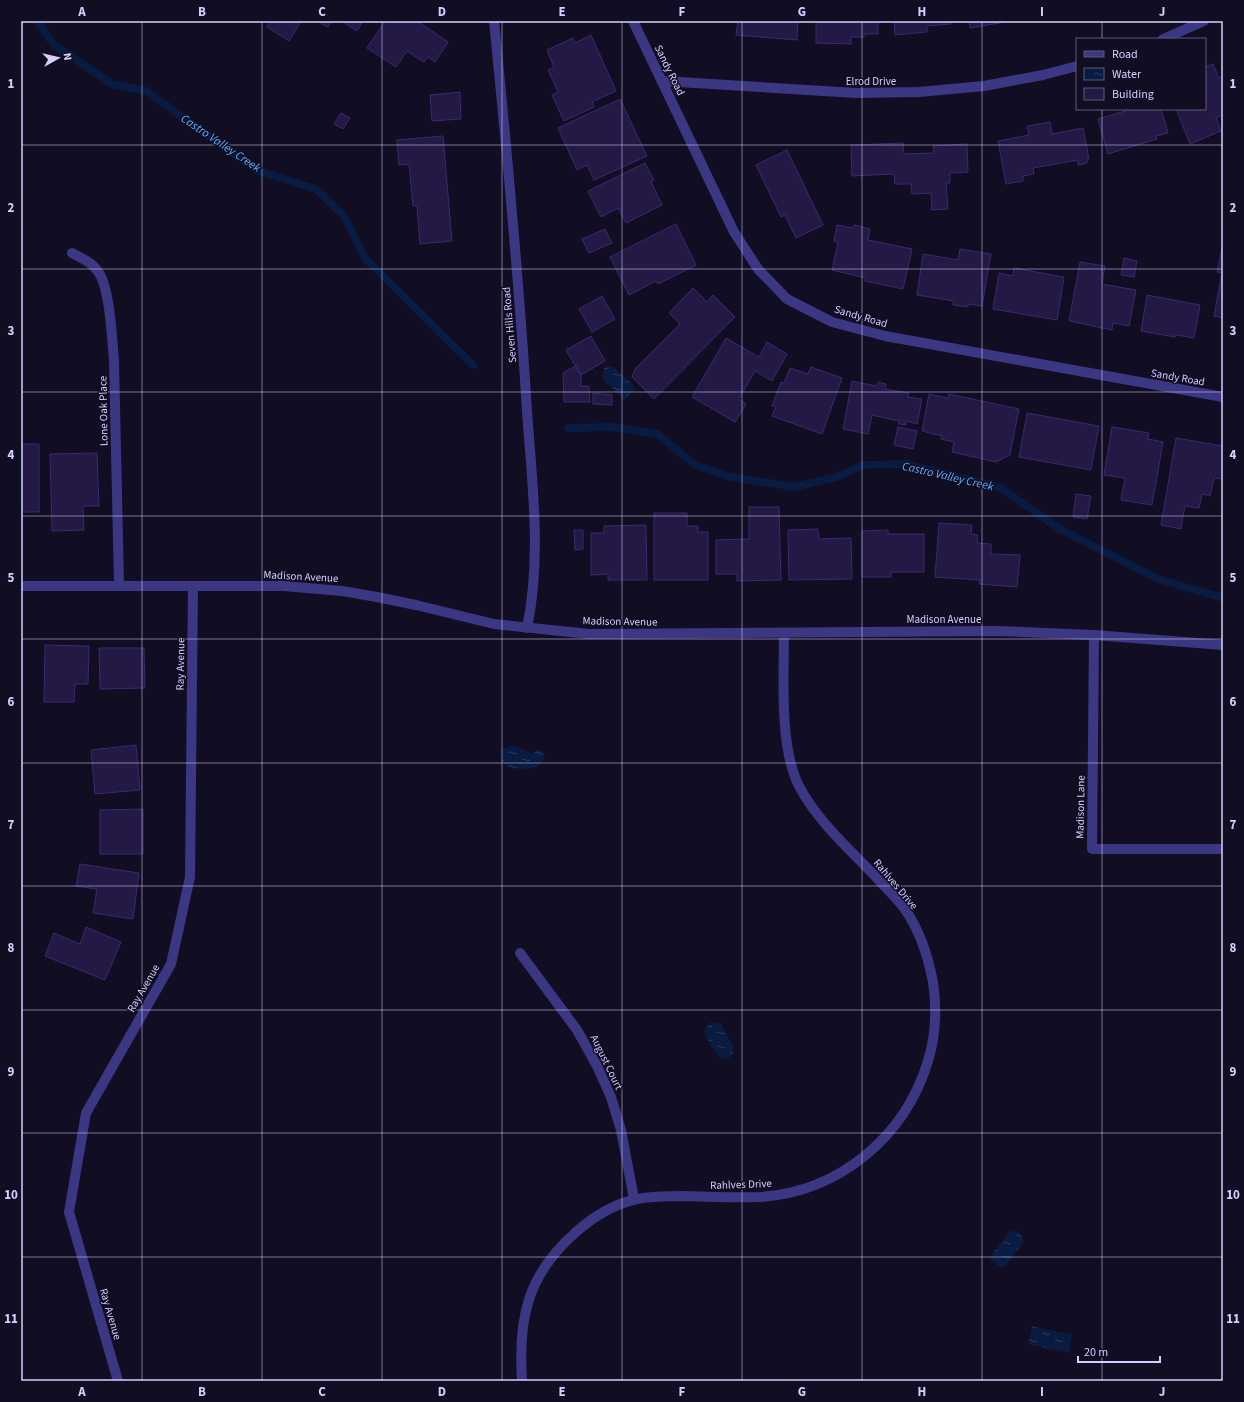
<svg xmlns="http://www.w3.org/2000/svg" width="1244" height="1402" font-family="'Source Sans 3',sans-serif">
<defs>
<pattern id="water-ripples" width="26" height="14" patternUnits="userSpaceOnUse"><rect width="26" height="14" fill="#091b40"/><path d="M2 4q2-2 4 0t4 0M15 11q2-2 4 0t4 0" fill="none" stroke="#2c3b5d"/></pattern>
</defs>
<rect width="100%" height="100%" fill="#110d22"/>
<!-- water -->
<path fill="url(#water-ripples)" d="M608,366L614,367L636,388L624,400L602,378L604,368Z
M512,745L531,753L536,750H541L545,756C544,770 522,770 511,768C508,767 505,764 502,762L501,753L503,749Z
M712,1022L721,1023C723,1027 725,1032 727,1036C731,1043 737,1048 731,1057L722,1059C716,1055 706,1039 705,1032C705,1027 709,1024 712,1022Z
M1011,1230L1015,1232L1019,1231L1024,1242L1005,1266L1001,1267L991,1260V1256Z
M1032,1326L1072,1335L1068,1353L1028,1344Z"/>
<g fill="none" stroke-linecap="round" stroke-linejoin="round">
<!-- stream -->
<path stroke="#091b40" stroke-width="8" d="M37,21L54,45L112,84L146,91L258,171L316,189L344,216L365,258L473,365
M568,428L612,427L657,434L695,465L727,476L794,487L837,477L863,465L906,464L1001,488L1060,529L1158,579L1223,598"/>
</g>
<!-- building -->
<path fill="#231944" stroke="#3a2a70" d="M271,21H301L289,41L267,27Z
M317,21H331L328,27Z
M341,21H363L357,31Z
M385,21H417L448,42L435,62L428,57L424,62L407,51L396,67L367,48Z
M738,21H798L797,40L736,35Z
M816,21H878V34H864V37H851V44L816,43Z
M894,21H951V24L927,26V32L895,35Z
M969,21H1005V22L970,28Z
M591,35L616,91L592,102L594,107L564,121L552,95L558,92L548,70L554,67L547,50L573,38L575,43Z
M1213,64L1219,78L1223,76V115L1216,118L1221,131L1190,144L1176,109H1205V67Z
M460,92L461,119L432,121L430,95Z
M620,99L647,156L594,180L587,165L577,170L558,128Z
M1132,109H1161L1168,133L1156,136L1157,139L1108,154L1098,119Z
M341,113L350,118L343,129L334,124Z
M1050,122L1052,134L1083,128L1089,159L1087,160V163L1078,165V160L1033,168L1034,174L1023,176V181L1006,184L998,141L1029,135L1027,126Z
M443,136L452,241L420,244L417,206H413L409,164L399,165L397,140Z
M903,143L904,154L934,153L933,146L967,144L968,172L950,173V183H946L948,209L932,210L931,193L912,194L911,184H895L894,174L852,176L851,145Z
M787,150L823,225L796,238L785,215L781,217L756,165Z
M645,163L654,180L651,181L662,205L626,223L618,208L601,217L588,191Z
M676,224L696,265L658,284L656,281L629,295L610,257Z
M837,225L853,228L854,225L870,229L868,240L912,249L903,289L865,281L866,278L832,270L838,242L834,241Z
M605,229L612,243L589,253L582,239Z
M1223,243V318L1214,316L1222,273L1217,272Z
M960,249L991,254L982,306L968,304V307L953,305L954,301L917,295L923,254L958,260Z
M1124,258L1137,261L1134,277L1121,275Z
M1080,262L1105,266L1102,284L1136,290L1129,326L1113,323L1112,330L1069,321Z
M1014,268L1064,277L1057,320L993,309L999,273L1013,276Z
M693,288L707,302L713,295L735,317L654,399L632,377L635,369L680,324L669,313Z
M1147,295L1200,305L1194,338L1176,335L1175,337L1141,331Z
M602,296L615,319L592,332L579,309Z
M591,336L605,361L581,375L566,350Z
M726,338L759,357L767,342L787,354L772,381L755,371L739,399L746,404L735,422L692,397Z
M575,366L581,375V386H589L590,402H564L563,373Z
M811,367L842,378L822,434L772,416L776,407L772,406L781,382L784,383L790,368L808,374Z
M852,381L876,386L878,382L886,384L885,389L909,393L908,397L922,399L917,424L906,421V425L899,424V421L872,415L868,434L843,429Z
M593,393L612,395V405L593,404Z
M929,394L948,398L949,394L1019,409L1010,455L996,462L952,452L954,442L941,439L942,436L922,431Z
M1027,413L1099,426L1091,470L1019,457Z
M898,427L917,431L913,449L894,445Z
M1112,427L1149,433L1148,439L1163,442L1152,505L1121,500L1125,478L1104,475Z
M1176,438L1223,446V479L1214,478L1210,496L1202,494L1199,508L1185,506L1181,529L1161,525Z
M21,444H39V512H21Z
M97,453L99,506H83L84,530L52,531L50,454Z
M1076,494L1091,496L1087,519L1073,517Z
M749,507H779L781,580L737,581V574H716V540L749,539Z
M654,513H687V526H698V532H708V580H654Z
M939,523L972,525L971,534L978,535L977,543L991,544V554L1020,555L1017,587L979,584L980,580L935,577Z
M646,525L647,580H608V574L591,575V533H604V526Z
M818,529L819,539L851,538L852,579L789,580L788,530Z
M574,530H583V549L575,550Z
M888,530V534H924V572H891V577H862V531Z
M45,645L89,646L88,684H75L74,702H44Z
M99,648H144L145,688L100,689Z
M136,745L140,790L95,794L91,750Z
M143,809V854H100V810Z
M80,864L139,873L133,919L93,913L97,889L76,886Z
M86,927L121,942L105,980L45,956L54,933L80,944Z"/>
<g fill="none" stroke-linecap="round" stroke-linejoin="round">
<!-- minor -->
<path stroke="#3c3782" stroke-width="10" d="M494,21C507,151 519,281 527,411C532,483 542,556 527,628
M633,21L734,232L758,269L787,299L832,322L885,336L1223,397
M1163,39L1204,21
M663,81L856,93L919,92L984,86L1043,75L1077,66
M72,253C82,258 93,263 99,273C110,290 112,339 114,361L119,585
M21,586H284L342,591L377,597L416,605L494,624L589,634L997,631L1094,635L1223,645
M1094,635L1092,849H1223
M520,953L577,1030L597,1066L611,1097L621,1130L634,1199
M118,1381L69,1212L86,1113L171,964L190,877L193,586
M522,1381C518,1318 527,1275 576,1232C593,1217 614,1204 637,1199C652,1196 668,1196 685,1196C710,1197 735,1198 760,1197C839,1192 905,1137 928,1061C936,1035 937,1009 933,982C928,956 920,930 904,908C899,901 892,894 886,888C857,855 820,826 799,786C779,747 784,677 784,633"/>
</g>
<!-- grid -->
<path fill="none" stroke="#d5cfff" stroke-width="1" stroke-opacity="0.55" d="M142,21V1381M262,21V1381M382,21V1381M502,21V1381M622,21V1381M742,21V1381M862,21V1381M982,21V1381M1102,21V39M1102,109V1381M21,145H1223M21,269H1223M21,392H1223M21,516H1223M21,639H1223M21,763H1223M21,886H1223M21,1010H1223M21,1133H1223M21,1257H1223"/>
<g text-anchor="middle" stroke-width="3" stroke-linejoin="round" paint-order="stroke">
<!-- street labels -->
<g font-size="11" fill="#d5cfff" stroke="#110d22">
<text transform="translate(670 70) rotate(64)" y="4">Sandy Road</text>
<text x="871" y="85">Elrod Drive</text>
<text transform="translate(861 316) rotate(16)" y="4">Sandy Road</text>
<text transform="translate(509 325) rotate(-95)" y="4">Seven Hills Road</text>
<text transform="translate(1178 377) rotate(10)" y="4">Sandy Road</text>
<text transform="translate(103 411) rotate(-91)" y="4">Lone Oak Place</text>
<text transform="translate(301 576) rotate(3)" y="4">Madison Avenue</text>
<text x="944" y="623">Madison Avenue</text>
<text transform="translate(620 621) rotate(1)" y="4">Madison Avenue</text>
<text transform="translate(180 664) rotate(-89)" y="4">Ray Avenue</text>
<text transform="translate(1080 807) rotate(-89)" y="4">Madison Lane</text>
<text transform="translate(896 884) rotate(50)" y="4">Rahlves Drive</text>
<text transform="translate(143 988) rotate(-60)" y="4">Ray Avenue</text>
<text transform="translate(607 1062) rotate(64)" y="4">August Court</text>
<text transform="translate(741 1184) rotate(-2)" y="4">Rahlves Drive</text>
<text transform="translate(111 1314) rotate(74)" y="4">Ray Avenue</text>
</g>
<!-- water labels -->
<g font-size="12" font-style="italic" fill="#5dafff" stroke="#110d22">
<text transform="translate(221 143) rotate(34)" y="4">Castro Valley Creek</text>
<text transform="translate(948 476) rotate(13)" y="4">Castro Valley Creek</text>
</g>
</g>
<!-- border -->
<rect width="1244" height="1402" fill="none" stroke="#110d22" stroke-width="44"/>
<!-- legend -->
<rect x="1076" y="38" width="130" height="72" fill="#110d22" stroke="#5f5b7a"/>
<rect x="1084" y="51" width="20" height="6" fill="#3c3782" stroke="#5f5b7a"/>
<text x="1112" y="58" font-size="12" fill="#d5cfff">Road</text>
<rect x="1084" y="68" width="20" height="12" fill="url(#water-ripples)" stroke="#5f5b7a"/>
<text x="1112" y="78" font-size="12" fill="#d5cfff">Water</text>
<rect x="1084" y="88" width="20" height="12" fill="#231944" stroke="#5f5b7a"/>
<text x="1112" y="98" font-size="12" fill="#d5cfff">Building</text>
<!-- north arrow -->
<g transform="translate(58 58) rotate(82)" stroke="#110d22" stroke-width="3" paint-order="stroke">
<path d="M0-3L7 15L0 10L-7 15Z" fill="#d5cfff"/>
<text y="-6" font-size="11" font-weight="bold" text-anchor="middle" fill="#d5cfff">N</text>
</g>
<!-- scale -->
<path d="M1078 1356v6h82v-6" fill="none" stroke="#d5cfff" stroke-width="2"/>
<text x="1084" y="1356" font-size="12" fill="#d5cfff" stroke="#110d22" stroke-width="3" paint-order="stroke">20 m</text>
<rect x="22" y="22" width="1200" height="1358" fill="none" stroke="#d5cfff" stroke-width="1.5"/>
<g font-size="13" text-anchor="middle" font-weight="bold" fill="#d5cfff">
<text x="82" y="16">A</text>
<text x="202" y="16">B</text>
<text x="322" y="16">C</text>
<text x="442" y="16">D</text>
<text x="562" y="16">E</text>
<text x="682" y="16">F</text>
<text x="802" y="16">G</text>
<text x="922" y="16">H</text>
<text x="1042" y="16">I</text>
<text x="1162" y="16">J</text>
<text x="11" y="88">1</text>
<text x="1233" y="88">1</text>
<text x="11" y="212">2</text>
<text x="1233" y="212">2</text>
<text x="11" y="335">3</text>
<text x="1233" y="335">3</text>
<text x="11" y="459">4</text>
<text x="1233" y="459">4</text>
<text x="11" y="582">5</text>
<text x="1233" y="582">5</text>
<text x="11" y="706">6</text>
<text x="1233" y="706">6</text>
<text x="11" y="829">7</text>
<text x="1233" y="829">7</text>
<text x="11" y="952">8</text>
<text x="1233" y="952">8</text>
<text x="11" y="1076">9</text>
<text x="1233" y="1076">9</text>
<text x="11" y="1199">10</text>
<text x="1233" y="1199">10</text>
<text x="11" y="1323">11</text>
<text x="1233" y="1323">11</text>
<text x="82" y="1396">A</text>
<text x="202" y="1396">B</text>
<text x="322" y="1396">C</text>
<text x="442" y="1396">D</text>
<text x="562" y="1396">E</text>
<text x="682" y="1396">F</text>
<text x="802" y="1396">G</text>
<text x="922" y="1396">H</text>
<text x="1042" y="1396">I</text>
<text x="1162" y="1396">J</text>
</g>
</svg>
